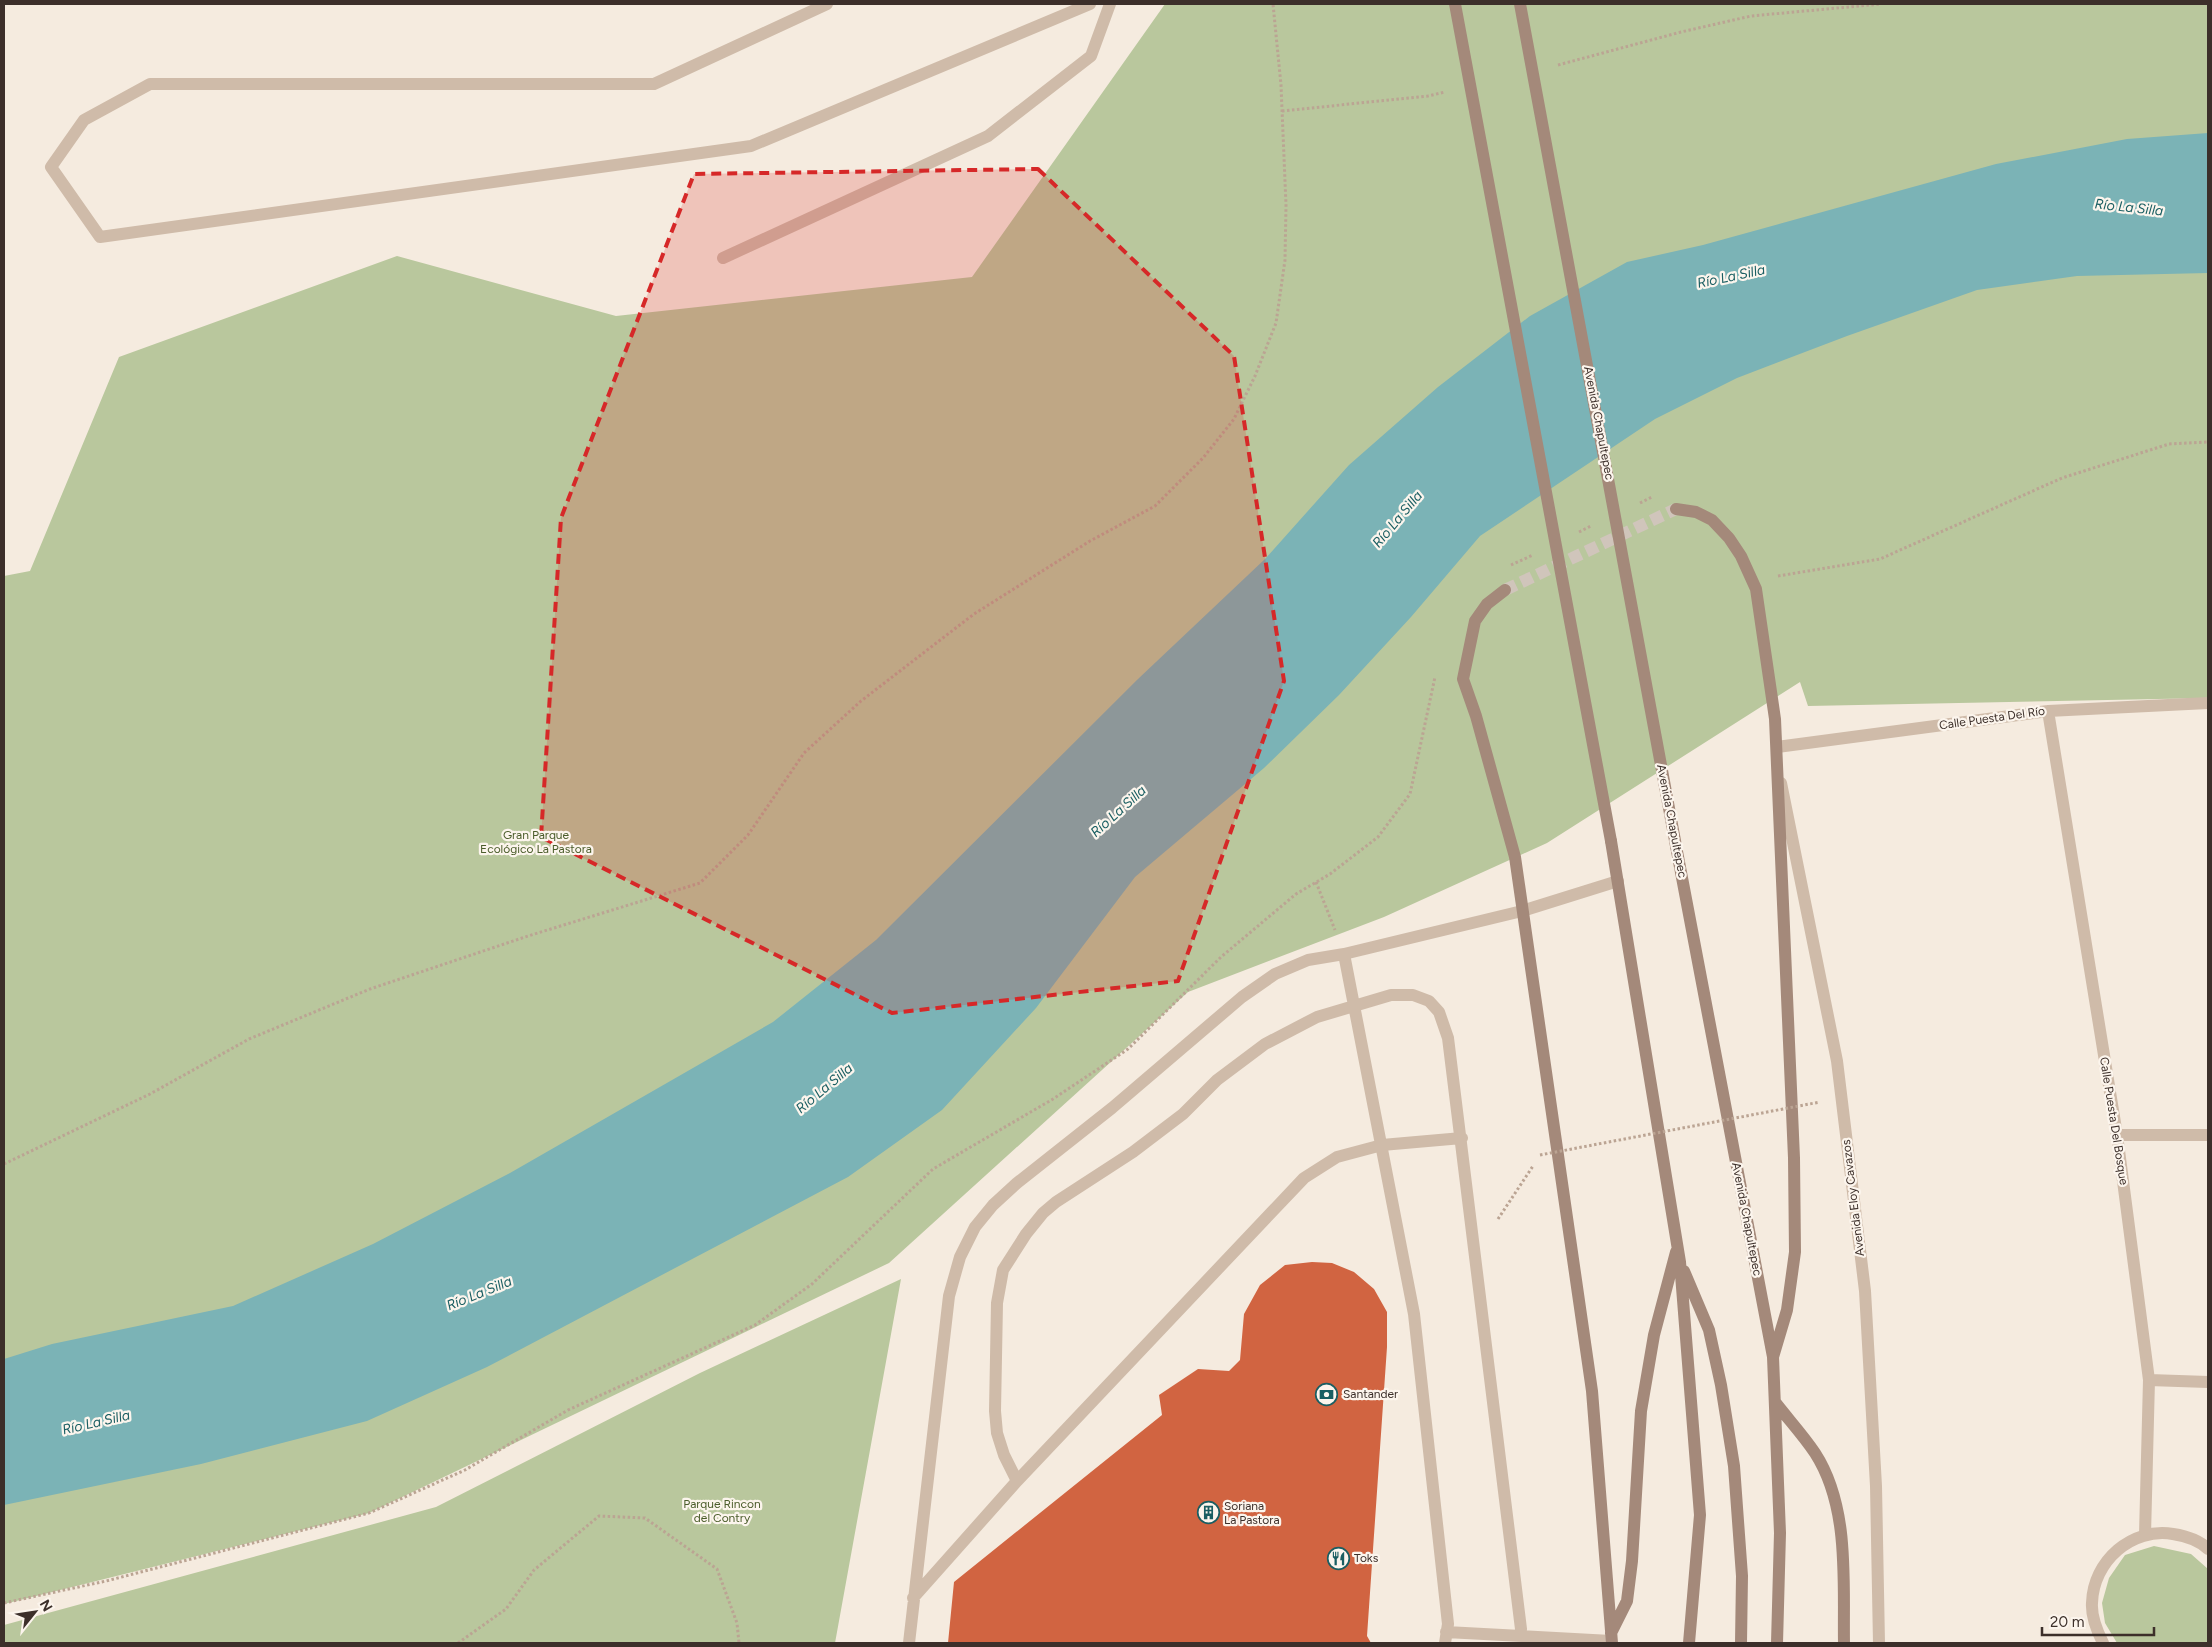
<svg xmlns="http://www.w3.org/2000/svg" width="2212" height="1647" font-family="Figtree,sans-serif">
<rect width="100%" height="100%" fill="#f5ebdf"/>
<!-- green -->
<path fill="#b9c79d" d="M1165,4H2208V698L1808,706L1800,682L1547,843L1384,917L1188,992L889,1263L369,1513L4,1604V576L30,571L119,357L397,256L616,316L972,277Z
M901,1279L835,1643H4V1625L436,1507L700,1373Z
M2154,1546L2191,1554L2208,1569V1640L2206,1643H2117L2105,1623L2102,1603L2109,1578L2125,1555Z"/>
<!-- water -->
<path fill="#7bb3b6" d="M2208,133V273L2077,276L1977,290L1847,336L1737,378L1655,419L1480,536L1411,617L1339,695L1264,768L1135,877L1036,1008L942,1110L848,1177L487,1367L367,1421L201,1464L4,1505V1359L52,1344L233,1306L373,1244L510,1173L773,1022L876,940L1138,679L1265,559L1349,465L1438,387L1530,316L1627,262L1703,245L1996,164L2127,139Z"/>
<!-- building -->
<path fill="#d16441" d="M1312,1262L1332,1263L1354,1272L1374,1289L1387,1312V1347L1367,1636L1371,1643H948L954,1582L1162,1415L1159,1395L1198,1369L1229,1371L1240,1360L1244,1314L1260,1285L1285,1265Z"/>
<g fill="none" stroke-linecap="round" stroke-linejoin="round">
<!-- secondary-tunnel -->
<path stroke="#d0c5bb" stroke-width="12" stroke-dasharray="12 6" stroke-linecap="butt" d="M1505,590L1676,509"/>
<!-- path -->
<path stroke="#bba493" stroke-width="3" stroke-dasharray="2.5 2.5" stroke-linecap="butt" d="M1558,65L1681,32L1751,16L1881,4
M1282,111L1428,96L1445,92
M1640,503L1652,497
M1579,532L1591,526
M1511,565L1533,555
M1778,576L1880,559L2062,478L2169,444L2208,442
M1316,882L1335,930
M4,1164L150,1094L249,1039L370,989L528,936L700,883L748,835L804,753L861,701L974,614L1090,541L1155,506L1203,458L1234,419L1255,376L1276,323L1285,260L1286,205L1281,85L1273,4
M1498,1219L1533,1166
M4,1603L106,1581L369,1513L465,1470L568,1410L755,1325L812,1284L933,1169L1053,1099L1128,1049L1221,957L1296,894L1330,874L1378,837L1410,794L1435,677
M458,1643L506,1609L534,1570L599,1516L645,1518L717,1569L737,1623L739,1643"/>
<!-- service -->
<path stroke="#cfbba9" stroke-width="12" d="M827,4L654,84H150L84,120L51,167L100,237L751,146L1090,4
M723,258L988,136L1091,56L1110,4
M1344,954L1414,1314L1448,1624L1445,1643
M1017,1481L1004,1455L997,1433L995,1411L997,1303L1003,1270L1026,1234L1043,1213L1056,1202L1133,1152L1183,1114L1217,1080L1265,1044L1317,1017L1391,995H1413L1429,1001L1439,1012L1448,1038L1521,1629L1519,1643
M913,1598L1017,1481L1304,1178L1337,1157L1382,1145L1462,1138
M1446,1632L1611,1641
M909,1643L949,1296L960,1257L975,1227L993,1205L1017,1183L1112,1108L1242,997L1275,974L1308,960L1344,954L1522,911L1618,881"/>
<!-- minor -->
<path stroke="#cfbba9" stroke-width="12" d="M2048,711L2117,1135L2149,1380L2145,1535
M1777,747L2048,711L2208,703
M1781,783L1837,1061L1865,1291L1876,1486L1879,1643
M2117,1135H2208
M2149,1380L2208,1382
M2103,1643C2097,1631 2091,1617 2092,1603C2093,1561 2132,1527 2173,1534C2186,1536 2199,1540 2208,1549"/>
<!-- secondary -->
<path stroke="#a4897a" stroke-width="12" d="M1676,509L1696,512L1712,520L1729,538L1741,556L1756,589L1775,719L1794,1158L1795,1252L1787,1310L1773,1357
M1505,590L1487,604L1475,621L1463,679L1476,716L1515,857L1592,1391L1612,1643
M1611,841L1680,1262L1700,1515L1689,1643
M1676,846L1773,1357L1780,1533L1777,1643
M1684,1271L1709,1330L1721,1385L1734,1466L1742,1576L1741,1643
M1775,1402C1788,1419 1803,1435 1815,1453C1850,1507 1843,1582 1844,1643
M1611,1633L1627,1601L1632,1561L1641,1411L1654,1335L1676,1252"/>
<!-- path-bridge -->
<path stroke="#bba493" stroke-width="3" stroke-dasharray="2.5 2.5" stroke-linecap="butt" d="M1540,1155L1820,1102"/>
<!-- secondary-bridge -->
<path stroke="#a4897a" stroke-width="12" d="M1455,4L1611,841
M1520,4L1676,846"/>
</g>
<!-- marked area -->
<path fill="#d62828" fill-opacity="0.2" stroke="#d62828" stroke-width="4" stroke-dasharray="10 6" stroke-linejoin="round" d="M1038,169L1234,356L1284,681L1178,981L892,1013L541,837L561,518L694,174Z"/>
<!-- icons -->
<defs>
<symbol id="bank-ring" viewBox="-11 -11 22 22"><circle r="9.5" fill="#fcf5ed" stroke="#1a5e62" stroke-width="1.5"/><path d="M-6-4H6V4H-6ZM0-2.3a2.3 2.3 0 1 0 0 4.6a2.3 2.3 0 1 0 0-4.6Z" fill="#1a5e62"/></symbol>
<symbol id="building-ring" viewBox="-11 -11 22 22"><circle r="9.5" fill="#fcf5ed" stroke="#1a5e62" stroke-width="1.5"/><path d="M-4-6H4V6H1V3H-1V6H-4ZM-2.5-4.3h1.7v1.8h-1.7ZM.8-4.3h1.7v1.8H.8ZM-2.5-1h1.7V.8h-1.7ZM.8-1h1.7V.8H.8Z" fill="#1a5e62"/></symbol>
<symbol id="restaurant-ring" viewBox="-11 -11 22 22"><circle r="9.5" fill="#fcf5ed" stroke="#1a5e62" stroke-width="1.5"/><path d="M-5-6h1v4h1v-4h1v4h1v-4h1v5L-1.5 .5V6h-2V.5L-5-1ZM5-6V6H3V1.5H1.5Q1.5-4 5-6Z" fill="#1a5e62"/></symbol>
</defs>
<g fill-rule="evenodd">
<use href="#bank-ring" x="1314" y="1382" width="25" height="25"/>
<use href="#building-ring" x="1196" y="1500" width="25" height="25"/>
<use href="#restaurant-ring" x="1326" y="1546" width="25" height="25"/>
</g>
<g text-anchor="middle" stroke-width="4.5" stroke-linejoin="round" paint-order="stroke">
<!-- street labels -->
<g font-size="12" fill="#3c2f2a" stroke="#fcf5ed">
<text transform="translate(1599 423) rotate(79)" y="4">Avenida Chapultepec</text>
<text transform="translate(1992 718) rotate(-8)" y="4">Calle Puesta Del Río</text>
<text transform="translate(1672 821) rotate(79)" y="4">Avenida Chapultepec</text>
<text transform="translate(2114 1121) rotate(81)" y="4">Calle Puesta Del Bosque</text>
<text transform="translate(1853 1198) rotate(-97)" y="4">Avenida Eloy Cavazos</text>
<text transform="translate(1747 1219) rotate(79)" y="4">Avenida Chapultepec</text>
</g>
<!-- park labels -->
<g font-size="12" fill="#4b5d2b" stroke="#fcf5ed">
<text x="536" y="839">Gran Parque<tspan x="536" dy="14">Ecológico La Pastora</tspan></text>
<text x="722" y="1508">Parque Rincon<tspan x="722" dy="14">del Contry</tspan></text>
</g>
<!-- poi labels -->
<g font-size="12" fill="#3c2f2a" stroke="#fcf5ed" text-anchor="start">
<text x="1343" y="1398">Santander</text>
<text x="1224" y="1510">Soriana<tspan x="1224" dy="14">La Pastora</tspan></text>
<text x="1354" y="1562">Toks</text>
</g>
<!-- water labels -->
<g font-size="14" font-style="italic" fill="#1a5e62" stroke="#fcf5ed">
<text transform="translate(2129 207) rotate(6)" y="5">Río La Silla</text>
<text transform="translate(1731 276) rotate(-12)" y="5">Río La Silla</text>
<text transform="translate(1397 519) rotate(-50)" y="5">Río La Silla</text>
<text transform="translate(1118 811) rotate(-42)" y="5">Río La Silla</text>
<text transform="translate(824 1088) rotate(-40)" y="5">Río La Silla</text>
<text transform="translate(479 1293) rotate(-22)" y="5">Río La Silla</text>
<text transform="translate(96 1422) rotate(-13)" y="5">Río La Silla</text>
</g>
</g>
<!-- border -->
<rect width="2212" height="1647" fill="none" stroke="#3c2f2a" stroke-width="10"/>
<!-- north arrow -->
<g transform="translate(35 1612) rotate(60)" stroke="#fcf5ed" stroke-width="4" paint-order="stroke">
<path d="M0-4L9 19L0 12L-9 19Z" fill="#3c2f2a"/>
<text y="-8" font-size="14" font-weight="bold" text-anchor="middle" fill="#3c2f2a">N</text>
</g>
<!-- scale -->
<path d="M2042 1627v8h112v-8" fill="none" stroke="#3c2f2a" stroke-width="2.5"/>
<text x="2050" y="1627" font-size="15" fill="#3c2f2a" stroke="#fcf5ed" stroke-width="4" paint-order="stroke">20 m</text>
</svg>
